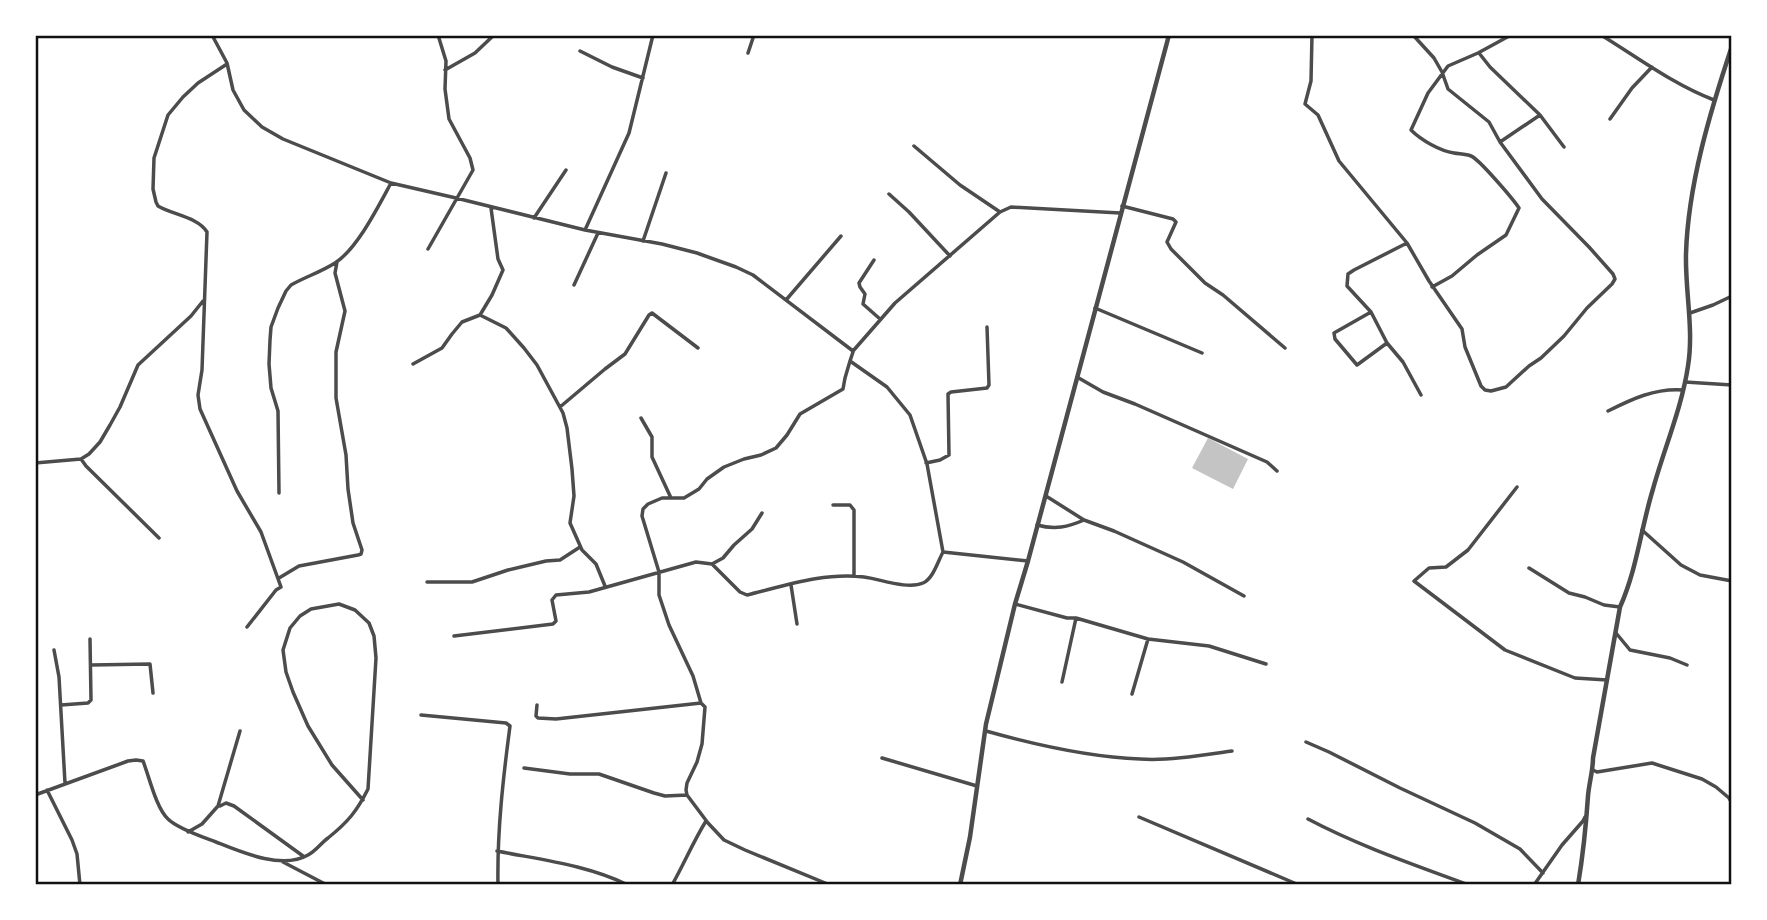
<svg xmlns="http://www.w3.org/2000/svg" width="1767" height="920" font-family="Rubik,sans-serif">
<rect width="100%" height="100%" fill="#fff"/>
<!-- building -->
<path fill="#c4c4c4" d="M1208,438L1248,459L1233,489L1192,468Z"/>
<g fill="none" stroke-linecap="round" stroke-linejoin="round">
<!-- minor -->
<path stroke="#4c4c4c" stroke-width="3.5" d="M212,35L227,63L233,90L244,110L262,127L283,139L391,183L456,198L585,230L662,244L697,253L736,267L753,275L853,351L895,303L1000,212L1011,207L1120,213
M1312,35L1311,81L1305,104L1318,115L1339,161L1407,243L1429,281L1462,329L1465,347L1481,386L1485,390L1491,391L1506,387L1529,366L1541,358L1564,336L1587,308L1612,284L1615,279L1613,274L1589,247L1542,199L1500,142L1489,122L1448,89L1442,72L1434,58L1413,35
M1601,35C1637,57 1674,85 1714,100
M580,51L612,67L643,78
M748,53L754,35
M1479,53L1490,67L1540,115L1564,147
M227,64L198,83L183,97L168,115L154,158L153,189L156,202L158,206C173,215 198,217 207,232L202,370L198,395L200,409L237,491L261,532L281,587L276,590L247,627
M445,70L475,53L494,35
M1610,119L1632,88L1652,67
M1500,142L1540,115
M914,146L960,185L1000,212
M889,194L909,212L950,256
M1122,206L1173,219L1176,222L1167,242L1171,249L1205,283L1223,295L1285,348
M534,218L566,170
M585,230L629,133L653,35
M643,241L666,173
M1407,243L1354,270L1348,274L1347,286L1371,312L1387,343L1403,362L1421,395
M428,249L473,170L470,158L449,119L445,89L446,61L438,35
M874,260L859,283L860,287L865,294L863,304L880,319
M574,285L598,233
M1432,287L1452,276L1477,255L1506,235L1519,208C1513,199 1479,159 1471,156C1466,154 1459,154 1454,153C1440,151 1421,140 1411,130L1428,93L1448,66L1478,53L1511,35
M786,300L841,236
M1095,308L1202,353
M1371,312L1334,333L1335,339L1357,365L1387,343
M1690,313L1713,305L1732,296
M480,315L506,328L524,348L537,365L563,413L567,428L572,469L574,496L570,523L582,550L596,564L605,586
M853,352L850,361L887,387L910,415L927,464L943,552
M413,364L442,348L452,334L462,322L480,315L492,295L503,270L498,259L491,208
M1077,377L1103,392L1135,404L1267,462L1277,471
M1685,382L1732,385
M560,407L605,369L625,354L649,315L652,313L698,348
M1608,411C1632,399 1655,388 1683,390
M641,418L652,437V457L671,498
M81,459L89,454L100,442L110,425L120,407L138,365L191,316L203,301
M35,463L81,459L86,466L159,538
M926,463L940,460L949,455L948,394L951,392L987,388L989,385L987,327
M1517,487L1468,550L1446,567L1429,568L1414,581L1505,650L1575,678L1607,680
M279,493L278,411L271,388L269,364L270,340L271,327L278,308L286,291L291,285C305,277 321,272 335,263C357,249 378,207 391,183
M1046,496L1084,520L1114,531L1183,562L1244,596
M833,505H850L854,510V576
M1037,525C1055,530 1068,527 1084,520
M1642,530L1681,565L1700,575L1732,581
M712,564L723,558L734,545L752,529L762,513
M1529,568L1569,593L1585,597L1604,605L1620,607
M279,578L299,566L358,555L361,554L362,550L353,523L348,489L346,455L336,398V352L345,311L335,273L337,262
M427,582H472L508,570L546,561L560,560L580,547
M791,585L797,624
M1015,604L1067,618H1076L1148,639L1209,646L1266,664
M1616,633L1630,650L1670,658L1687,665
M454,636L553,624L556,621L552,600L556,595L589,592L696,562L712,564L740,592L747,595C784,586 824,572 864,577C880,579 908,590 923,583C933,579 938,561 943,552L1028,561
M54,650L59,677L65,783
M91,665L150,664L153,693
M1062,682L1076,618
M1132,694L1148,639
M61,705L88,703L91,700L90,639
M537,705L536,716L538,718L556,719L701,703
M421,715L506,723L510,726C503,779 497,832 498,885
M986,731C1036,745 1088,757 1140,759C1169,761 1204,755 1232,751
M1306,742L1329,752L1400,788L1475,823L1520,849L1543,873
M882,758L977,786
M524,768L570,774H599L654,793L665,796L687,795
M1593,770L1597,772L1652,763L1702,779L1716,787L1729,798L1732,803
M47,790L72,840L77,854L80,885
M35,795L128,761L136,760L143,761C149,776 156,808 168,819C178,829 203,837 216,842C241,852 282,870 308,855C316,851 321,843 328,838C348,822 357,811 368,789L376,658L374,636L369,623L355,610L339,604L311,609L300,616L290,628L283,650L286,672L293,692L308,726L332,765L363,800
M220,806L226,803L234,806L303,856
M1139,817L1299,885
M1308,819C1359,846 1415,865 1469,885
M188,832L202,824L218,806L240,731
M497,851C542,860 587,865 628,885
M283,862L327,885
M672,885C684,864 693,842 706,821
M830,885L745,850L724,840L708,823L687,795L686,790L687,783L697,762L702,744L705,707L701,703L693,676L669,625L659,595V572L642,516L643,509L648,504L662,498H684L699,489L707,479L724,467L744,459L761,455L776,448L787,435L800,414L843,389L845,378L850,361
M1534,885L1562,845L1583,821L1585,817"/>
<!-- tertiary -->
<path stroke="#4c4c4c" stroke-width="4.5" d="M960,885L970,837L986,724L1015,604L1028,561L1169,35
M1578,885C1583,855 1586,826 1588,796C1589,783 1593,771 1593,758L1620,607C1637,569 1641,528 1653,489C1664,449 1682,407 1688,366C1694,329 1685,291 1686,254C1688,185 1710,112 1732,46"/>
</g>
<!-- border -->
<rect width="1767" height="920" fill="none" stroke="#ffffff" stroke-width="74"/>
<rect x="37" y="37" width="1693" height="846" fill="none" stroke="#111" stroke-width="2.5"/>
</svg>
